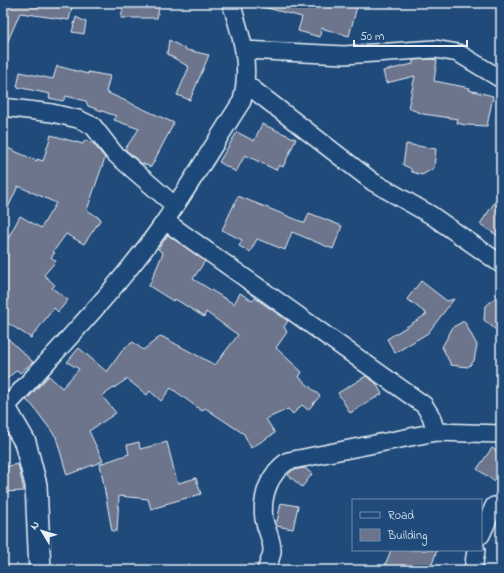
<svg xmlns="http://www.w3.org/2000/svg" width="504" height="573" font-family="'Indie Flower',sans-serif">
<rect width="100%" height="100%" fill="#1f4a7a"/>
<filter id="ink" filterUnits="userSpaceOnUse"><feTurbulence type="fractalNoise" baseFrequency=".025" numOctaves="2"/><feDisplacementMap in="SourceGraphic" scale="8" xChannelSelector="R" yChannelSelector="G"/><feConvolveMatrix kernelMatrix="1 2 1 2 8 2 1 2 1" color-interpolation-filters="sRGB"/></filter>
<g filter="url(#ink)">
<!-- building -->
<path fill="#6c748c" stroke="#e8f1f8" d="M3,3H73L69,20L20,13L3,52V13L8,15V11L3,10Z
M124,3H160L157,18H121Z
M264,3H358L349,36L321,28L320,37L298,31L302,17L263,7Z
M76,17L86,22L84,34L72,32Z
M169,40L187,50L209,55L190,100L177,95L189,67L167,54Z
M430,59L437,60L434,81L470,88L469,90L493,96L487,126L465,125L457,123L458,119L423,114L408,108L415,76L386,83L383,71L413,64V60Z
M57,66L88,74V72L110,76L106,92L174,123L151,167L141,163L125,149L139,129L114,120L116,116L88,106L86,101L66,96L63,101L49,98L50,94L17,87L20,72L53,79Z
M262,124L296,139L283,167L279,165L276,170L245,155L236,172L219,162L237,132L254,141Z
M51,135L83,144L85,140L93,143L105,158L87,210L101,219L84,244L66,234L53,252L55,253L51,257L56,261L44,275L55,285L52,288L68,300L58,312L54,308L31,338L3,320V238L7,240L20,216L41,228L56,203L18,186L3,219V146L37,161V159L43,161Z
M406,144L436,149L434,168L422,175L412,172L410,168L403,165Z
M501,193V238L480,224Z
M238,196L305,223L309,213L342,226L333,249L292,232L285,250L257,239L250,252L239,246L242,240L222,230Z
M168,235L205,261L193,279L234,304L240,293L253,301L255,298L288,321L284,327L287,332L276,348L302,372L299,377L320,396L308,410L302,405L293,414L288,409L266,419L275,433L251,448L244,434L205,408L202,411L171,388L161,401L150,391L147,395L127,379L102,396L116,413L89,431L103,461L67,475L56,437L32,405L26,400L49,376L62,388L79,369L67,362L79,348L107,372L124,348L133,342L143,350L161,336L215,365L238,335L206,312L204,317L175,299L173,301L149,286L163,253L158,249Z
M421,281L447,301L454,299L428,333L395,353L387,339L427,314L407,299Z
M501,292V334L484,320L485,307Z
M464,321L477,345L474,361L468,367L451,365L442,347L453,327Z
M3,334L33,362L20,373L17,370L3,382Z
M366,376L375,382L382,394L350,413L338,393Z
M139,442L140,449L167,442L177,482L179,483L196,478L201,494L165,504V505L151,509L148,499L119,496L117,531H112L100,464L129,454L127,445Z
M492,448L501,454V486L477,469Z
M18,464L24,491L3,492V467Z
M305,468L312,474L302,487L288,475L292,470Z
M281,503L298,506L293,529L276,526Z
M391,550H437L430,570H383Z"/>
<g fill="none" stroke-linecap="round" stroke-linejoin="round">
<defs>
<path id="minor" d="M245,50L344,55L435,49L458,53L501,79
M246,84L373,182L431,215L501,264
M3,107L52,113L78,119L93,126L114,153L174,205
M165,221L424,405L431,416L436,432
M6,407C59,348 120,286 165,221C192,182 216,141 242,101C251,65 242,37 231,3
M481,535L494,506
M266,570C268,565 271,558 272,552C273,541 266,530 264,519C261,497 269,473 288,461L436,432L501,434
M473,570L476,550"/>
<path id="major" d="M3,404L25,442L36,485L40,570"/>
</defs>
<!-- minor casing -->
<use href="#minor" stroke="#e8f1f8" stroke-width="20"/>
<!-- major casing -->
<use href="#major" stroke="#e8f1f8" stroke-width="24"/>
<!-- minor -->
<use href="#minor" stroke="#1f4a7a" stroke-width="17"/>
<!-- major -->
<use href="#major" stroke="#1f4a7a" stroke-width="21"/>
</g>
</g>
<!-- margin -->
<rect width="504" height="573" fill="none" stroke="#1f4a7a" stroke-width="16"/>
<rect x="8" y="8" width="488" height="557" fill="none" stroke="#e8f1f8" stroke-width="1.5" filter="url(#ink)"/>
<!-- legend -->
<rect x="352" y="499" width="130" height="52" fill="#1f4a7a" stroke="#6f8dac"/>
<rect x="360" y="512" width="20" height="6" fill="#1f4a7a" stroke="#6f8dac"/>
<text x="388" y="519" font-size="12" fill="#e8f1f8">Road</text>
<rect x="360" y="529" width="20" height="12" fill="#6c748c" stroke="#6f8dac"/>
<text x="388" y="539" font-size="12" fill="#e8f1f8">Building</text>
<!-- north arrow -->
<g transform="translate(42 531) rotate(308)" stroke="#1f4a7a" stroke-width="3" paint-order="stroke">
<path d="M0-3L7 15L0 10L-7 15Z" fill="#e8f1f8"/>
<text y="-6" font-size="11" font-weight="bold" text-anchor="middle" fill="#e8f1f8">N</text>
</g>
<!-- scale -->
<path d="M354 40v6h113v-6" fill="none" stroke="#e8f1f8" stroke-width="2"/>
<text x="360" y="40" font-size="12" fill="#e8f1f8" stroke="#1f4a7a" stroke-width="3" paint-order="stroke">50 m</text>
</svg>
